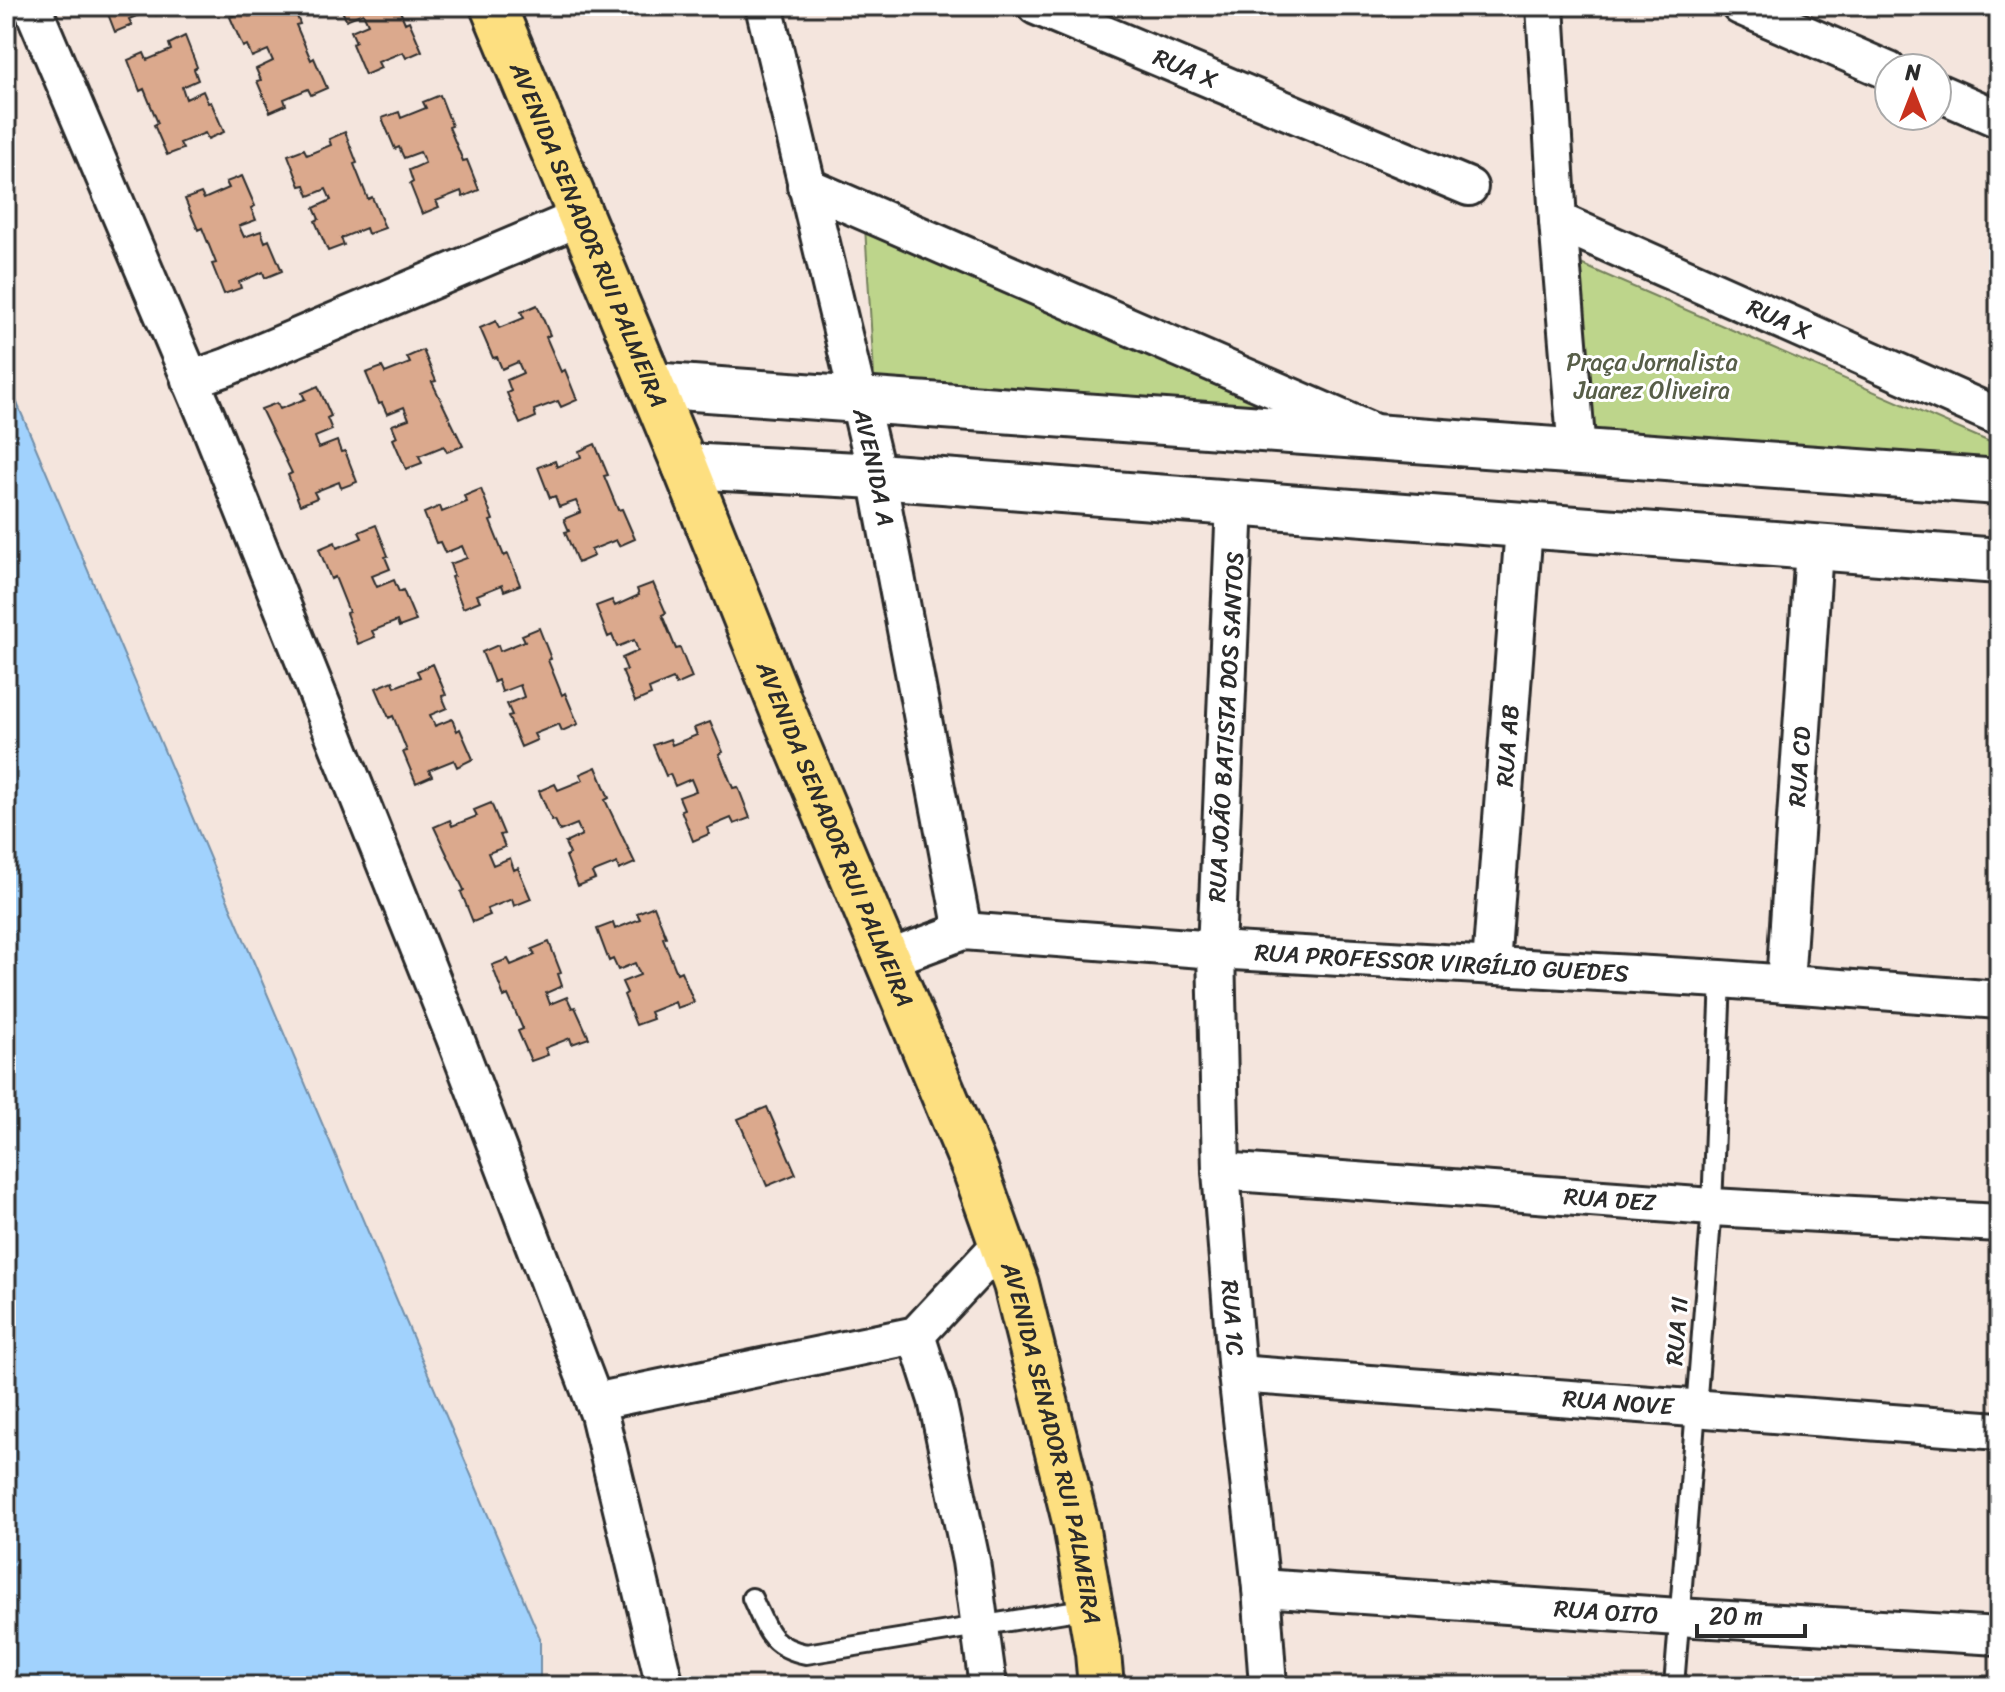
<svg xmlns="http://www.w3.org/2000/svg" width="2005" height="1692" font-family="Sriracha,sans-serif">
<rect width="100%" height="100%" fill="#f4e5dd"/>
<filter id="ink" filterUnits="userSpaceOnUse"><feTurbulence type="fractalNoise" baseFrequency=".0125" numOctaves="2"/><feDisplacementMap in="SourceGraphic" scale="16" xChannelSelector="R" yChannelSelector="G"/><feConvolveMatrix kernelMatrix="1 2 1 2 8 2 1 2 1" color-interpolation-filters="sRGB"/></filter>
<g filter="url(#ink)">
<!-- green -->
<path fill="#bdd58b" stroke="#74805b" stroke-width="2" d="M865,227L1322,426L875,391Z
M1569,259L1999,446V478L1580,445Z"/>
<!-- water -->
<path fill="#a1d2fd" stroke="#728fa9" stroke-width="2" d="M6,377L540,1638V1686H6Z"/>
<!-- building -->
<path fill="#dba98d" stroke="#2b2b2b" stroke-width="2" d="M105,6H171L172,8L156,15L154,9L129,19L132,25L115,32Z
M273,6H293L300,24L296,25L311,60L314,58L327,88L311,95L308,89L284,99L286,105L270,112L257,81L261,80L256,69L273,61L268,50L252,57L247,45L243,47L230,17L246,10L249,16Z
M336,6H398L405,23L409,21L422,51L406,58L403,52L378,62L381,68L365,75L352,44L356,42L351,31L368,24L363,13L346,20L341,8L338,10Z
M185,36L197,67L194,69L198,80L182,87L186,99L203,91L208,103L211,102L224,132L208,139L205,133L180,143L183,149L167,155L154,125L158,123L144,89L140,91L128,60L144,53L147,60L171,50L169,44Z
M440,95L452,126L449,127L463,161L467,160L479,190L463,197L461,191L436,201L439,207L422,214L410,184L413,182L409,170L425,163L420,152L404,158L399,147L395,149L382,118L399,112L401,118L426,108L423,102Z
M345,132L357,163L354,164L368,199L372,197L385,228L368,234L366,228L341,238L344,245L328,251L315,221L319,219L314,208L331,200L326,189L309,196L305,185L300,186L288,155L304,149L307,155L331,145L329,139Z
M242,176L255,206L251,208L256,220L239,226L244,237L261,231L265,242L269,240L282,271L265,278L263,272L239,282L241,288L224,294L212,264L216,263L202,228L198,230L185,199L201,193L204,199L229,188L226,182Z
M537,305L550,335L546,337L561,372L565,370L577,400L561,407L558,401L534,410L536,417L520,424L507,393L511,391L507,380L523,373L518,362L502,369L497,357L493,358L480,328L496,321L499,328L524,318L521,312Z
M423,350L436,381L432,382L463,446L447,452L444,446L419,456L422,463L406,469L393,439L397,437L392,425L409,419L404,407L387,414L382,403L379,404L366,373L382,367L385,373L410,363L407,357Z
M318,386L331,416L327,418L332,430L315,437L319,448L337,441L341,452L345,451L357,482L341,488L339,482L314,492L317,498L300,505L288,475L292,473L261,409L277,403L280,409L305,399L302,393Z
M595,444L608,475L604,476L618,510L622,509L635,539L619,546L616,540L591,550L594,556L578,563L565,532L569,531L564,519L581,512L576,501L559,507L555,496L550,498L538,467L555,461L557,467L581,457L579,451Z
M481,489L493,520L490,521L504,556L508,554L520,585L504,591L502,585L477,595L480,601L463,608L451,577L454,576L450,564L467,558L462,546L445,553L440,542L436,543L424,513L440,506L442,512L467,502L464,496Z
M376,525L388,556L385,557L390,569L372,576L377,587L394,580L399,592L403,590L416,621L399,627L397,621L372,631L375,637L358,644L346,613L349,612L335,577L331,579L319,549L335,542L337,548L362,538L359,532Z
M653,583L666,613L662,615L676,649L680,648L692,678L676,685L673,679L649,689L651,695L635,702L622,671L627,670L622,658L638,651L634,640L617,647L612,635L608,637L596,606L612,600L615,606L639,595L637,589Z
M539,628L551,659L548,660L562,695L565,693L578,724L562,731L559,724L534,734L537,740L521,747L508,716L512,715L507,704L524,697L520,685L502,692L498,680L494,682L482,652L498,645L500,651L525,641L522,635Z
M433,664L446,695L442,696L447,708L430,715L435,726L452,719L457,731L460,729L473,759L457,767L454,760L429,770L432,776L416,783L403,752L407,751L393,716L389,718L376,688L393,681L395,687L420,677L417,671Z
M710,722L723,752L719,754L733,788L738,787L750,818L734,824L731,818L707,828L709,834L693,841L681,810L684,809L679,797L696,791L691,779L675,786L670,774L666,776L653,745L670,739L672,745L697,735L694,728Z
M596,767L609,798L605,800L635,863L619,870L617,863L592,873L595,879L578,886L566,856L570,854L565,843L582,835L577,824L560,831L555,820L552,821L539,791L555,784L558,790L583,780L580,774Z
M491,803L504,834L500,835L505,847L488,853L493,865L510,858L514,870L518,868L531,899L514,906L512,899L487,909L490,915L473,922L461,892L464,890L434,827L450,820L452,826L477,816L474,810Z
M654,906L666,937L663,938L677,973L681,971L694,1002L677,1008L675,1002L650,1012L653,1019L636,1025L624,995L627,993L622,982L640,975L635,963L618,970L613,959L609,961L597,929L613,923L615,929L640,919L637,913Z
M549,942L561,973L558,974L562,986L546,993L550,1004L567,997L572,1008L575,1007L589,1038L572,1044L570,1038L545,1048L548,1055L531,1061L518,1031L523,1029L508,995L504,997L492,965L508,959L511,965L535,955L532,949Z
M767,1107L796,1174L767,1186L738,1119Z"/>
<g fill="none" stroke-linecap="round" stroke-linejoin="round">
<defs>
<path id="lane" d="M752,1598C767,1630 769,1646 806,1654L1090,1608
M1674,1686L1712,1207L1721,979"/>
<g id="street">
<path d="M32,6L207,418L454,1035L599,1414L665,1686"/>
<path id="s1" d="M764,6L877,476L963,931"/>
<path id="s2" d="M1036,6L1469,187"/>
<path d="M1545,6L1558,221L1577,452"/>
<path d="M1740,6L1889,71"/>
<path d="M1937,92L1999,119"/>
<path d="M806,186L1370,431"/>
<path id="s3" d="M1558,221L1999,417"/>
<path d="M190,380L227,367L581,217"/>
<path id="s4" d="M1235,503L1216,950L1221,1171L1237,1374L1261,1588L1268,1686"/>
<path id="s5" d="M888,959L963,931L1216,950L1721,979L1999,1000"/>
<path id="s6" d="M1491,965L1524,527"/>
<path id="s7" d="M1785,984L1814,549"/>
<path id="s8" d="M1221,1171L1712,1207L1999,1223"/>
<path d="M916,1335L937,1400L971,1561L988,1686"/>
<path id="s9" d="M1237,1374L1999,1431"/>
<path d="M594,1402L916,1335L1001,1244"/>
<path id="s10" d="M1261,1588L1678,1617L1999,1636"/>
</g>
<path id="secondary" d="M651,385L1999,482
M685,466L877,476L1999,561"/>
<g id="primary">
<path id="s11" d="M493,6L685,466L783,711L975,1169L1016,1284L1076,1525L1098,1653L1101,1686"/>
</g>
</defs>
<!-- lane casing -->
<use href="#lane" stroke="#2b2b2b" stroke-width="24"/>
<!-- street casing -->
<use href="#street" stroke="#2b2b2b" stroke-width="42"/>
<!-- secondary casing -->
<use href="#secondary" stroke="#2b2b2b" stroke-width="50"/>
<!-- primary casing -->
<use href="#primary" stroke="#2b2b2b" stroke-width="50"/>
<!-- lane -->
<use href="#lane" stroke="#fff" stroke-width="18"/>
<!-- street -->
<use href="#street" stroke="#fff" stroke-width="36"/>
<!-- secondary -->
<use href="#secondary" stroke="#fff" stroke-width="44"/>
<!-- primary -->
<use href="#primary" stroke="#fddf80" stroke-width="44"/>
</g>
</g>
<g text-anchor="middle" stroke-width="6" stroke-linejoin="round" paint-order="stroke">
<!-- street labels -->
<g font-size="24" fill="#2b2b2b" stroke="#fff">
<text dy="8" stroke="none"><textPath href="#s2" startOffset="162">RUA X</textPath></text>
<text dy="8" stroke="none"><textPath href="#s11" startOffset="248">AVENIDA SENADOR RUI PALMEIRA</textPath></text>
<text dy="8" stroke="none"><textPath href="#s3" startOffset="242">RUA X</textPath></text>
<text dy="8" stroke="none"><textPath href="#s1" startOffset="474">AVENIDA A</textPath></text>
<text transform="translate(1226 727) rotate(-87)" y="8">RUA JOÃO BATISTA DOS SANTOS</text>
<text dy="8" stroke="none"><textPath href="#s6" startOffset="220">RUA AB</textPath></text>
<text dy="8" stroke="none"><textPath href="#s7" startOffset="218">RUA CD</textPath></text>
<text dy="8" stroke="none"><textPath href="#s11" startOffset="896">AVENIDA SENADOR RUI PALMEIRA</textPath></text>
<text dy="8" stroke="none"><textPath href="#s5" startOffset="560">RUA PROFESSOR VIRGÍLIO GUEDES</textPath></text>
<text dy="8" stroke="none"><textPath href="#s8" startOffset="390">RUA DEZ</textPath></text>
<text dy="8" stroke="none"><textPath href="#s4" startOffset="816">RUA 1C</textPath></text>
<text transform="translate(1677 1331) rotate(-85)" y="8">RUA 1I</text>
<text dy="8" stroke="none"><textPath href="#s9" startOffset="382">RUA NOVE</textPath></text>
<text dy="8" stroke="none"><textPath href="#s11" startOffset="1544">AVENIDA SENADOR RUI PALMEIRA</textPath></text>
<text dy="8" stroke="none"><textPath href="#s10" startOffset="346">RUA OITO</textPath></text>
</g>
<!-- park labels -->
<g font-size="24" fill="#575e48" stroke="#fff">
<text x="1652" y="370">Praça Jornalista<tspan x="1652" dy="28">Juarez Oliveira</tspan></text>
</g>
</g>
<!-- margin -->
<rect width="2005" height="1692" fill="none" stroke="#fff" stroke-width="32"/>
<rect x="16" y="16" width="1973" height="1660" fill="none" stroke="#2b2b2b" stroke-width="3" filter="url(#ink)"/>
<!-- north arrow -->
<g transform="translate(1913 92)"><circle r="38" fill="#ffffff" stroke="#aaaaaa" stroke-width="2"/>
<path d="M0-6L14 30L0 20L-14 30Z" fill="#c8321e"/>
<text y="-12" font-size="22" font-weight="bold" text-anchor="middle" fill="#2b2b2b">N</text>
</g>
<!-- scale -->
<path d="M1697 1624v12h108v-12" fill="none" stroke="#2b2b2b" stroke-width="4"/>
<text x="1709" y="1624" font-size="24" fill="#2b2b2b" stroke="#ffffff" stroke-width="6" paint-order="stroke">20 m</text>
</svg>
